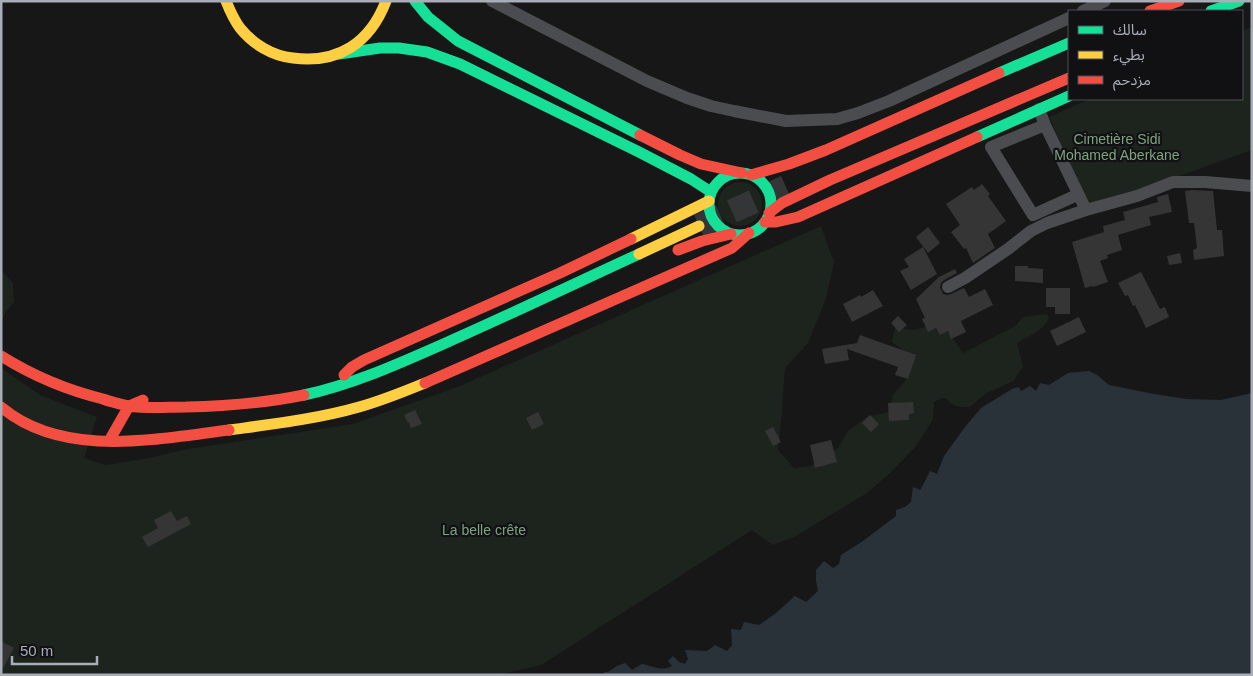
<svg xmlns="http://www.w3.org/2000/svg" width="1253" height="676" font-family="Helvetica,'Noto Sans Arabic',sans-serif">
<rect width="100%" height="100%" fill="#171717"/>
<!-- green -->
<path fill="#1d241e" d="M1252,27V150L1089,208L1049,117L1090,99H1242V31Z
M718 204a22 22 0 1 1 44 0a22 22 0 1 1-44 0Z
M821,226L834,262L826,299L808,343L785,368L782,411L778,450L794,468L811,466L838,448L848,431L867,417L889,412L893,395L906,380V361L901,349L892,342L895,328L914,330L930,326L936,329L949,333L963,353L1015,326L1023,317L1047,314L1049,318C1043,331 1029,336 1017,343L1023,367L1013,381L987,393L969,407C965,407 960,407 956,406C944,401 949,393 934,402L933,419L916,446L890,473L867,493L794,537L773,545L752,530L541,665L497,675H1V368L40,395L97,417L84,458L106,465L150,458L182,450L353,424L460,386Z
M1,270L13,283L14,302L4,315L1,323Z"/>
<!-- water -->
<path fill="#2a3239" d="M1089,371L1097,375L1109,385L1154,394L1186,399L1221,400L1252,393V675H604V672H608L617,666L625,663L632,670L642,664C653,666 661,672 672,666L668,661L673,656L679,662L685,664L688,659L685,650L707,651L715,645L727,651L732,645L731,629L741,630L744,622L759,625L776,613L795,596L806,602L818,591L816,581V570L824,561L833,568L839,564L841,555L863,541L896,516V510L905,507L911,502L913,487L920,490L923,485L930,471L937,474L944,456L965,427L981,408L1012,389L1019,387L1021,391L1030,386L1036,391L1040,383L1049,385L1068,373Z"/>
<!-- building -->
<path fill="#353536" d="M982,184L990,194L988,196L1006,221L988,234L995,248L973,263L966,248L964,249L951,232L960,225L946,204L972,187L974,190Z
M1192,190L1213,191L1217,230H1222L1224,256L1194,260L1193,250L1197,248L1194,223H1189L1185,191Z
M1168,194L1172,212L1149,217L1151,225L1118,235L1122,250L1107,255L1108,258L1100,261L1108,282L1093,287L1092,286L1085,288L1072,242L1104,232L1103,226L1125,220L1123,212L1158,202L1157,197Z
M928,227L940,243L928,253L916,237Z
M923,247L937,274L911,290L900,271L909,267L904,259Z
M1180,253L1182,263L1169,265L1167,256Z
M1015,266H1028V268L1043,269V283L1015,281Z
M955,269L957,273L944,280L941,283L940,287L943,294L947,295L951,294L964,288L969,297L985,289L993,305L961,321L966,332L951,339L948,331L940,335L936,328L928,332L922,319L925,318L916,299L939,277Z
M1141,272L1160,309L1165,307L1169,317L1146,328L1135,305L1133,306L1128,295L1125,296L1118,283Z
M1046,288H1070V314H1055V307H1046Z
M873,290L883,306L852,322L843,304L860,295L861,297Z
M898,316L907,325L899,332L891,323Z
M1079,317L1086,332L1057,346L1050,331Z
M860,335L916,355L908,379L895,375L898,367L847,349L849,360L825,364L822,349L857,343Z
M913,402L914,413L909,414V420L889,421L888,403Z
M415,410L422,424L411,428L409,422L408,423L404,415Z
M538,412L544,424L532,430L526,418Z
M870,415L879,424L871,432L862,423Z
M773,427L781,442L773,446L765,431Z
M831,440L837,462L815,468L810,445Z
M171,511L177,521L187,516L191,524L148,547L142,537L158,528L154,520Z
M1,641L14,648L1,672Z"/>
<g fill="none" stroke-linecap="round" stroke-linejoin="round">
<!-- highway-tunnel -->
<path stroke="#343537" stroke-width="24" stroke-dasharray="24 12" stroke-linecap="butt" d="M699,226L786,187"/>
<!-- street -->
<path stroke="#4b4c50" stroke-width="12" d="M492,1L647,81L687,98L711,106L734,111L786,121L837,119L858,113L889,101L1069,18
M1083,11L1105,1
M1039,109L1045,125L1086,210L1137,196L1173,182H1205L1252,186
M1045,125L991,147L1033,215L1077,195
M948,287L965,278L1008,249L1031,231L1047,223L1086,210"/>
<!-- fast -->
<path stroke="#16e098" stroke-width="11" d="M415,1L428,17L458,41L640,135
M1211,11L1239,1
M339,54L380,48H399L427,52L460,64L639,152L691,179L711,192
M999,73L1069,43
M977,137L1069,96
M709 204a31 31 0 1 1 62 0a31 31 0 1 1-62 0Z
M304,395C355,384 402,362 450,341C513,313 576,283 639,254"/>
<!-- slow -->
<path stroke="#ffcf43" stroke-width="11" d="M226,1C230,11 234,20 240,28C253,44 272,56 293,58C338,64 370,43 386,1
M631,239L709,201
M639,254L699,226
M229,430C273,424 317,419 359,407C381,401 403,392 425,383"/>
<!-- jam -->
<path stroke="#f24e42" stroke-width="11" d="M1150,11L1179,1
M640,135L680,155L701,164L742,173
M751,175L789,164L826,150L999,73
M769,213L782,203L830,180L1069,78
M765,222H776L798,217L977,137
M678,250L702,241L731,234
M1,356C33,376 66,390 103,399C111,402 120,404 129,406C148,409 167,407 186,407C226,406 265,403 304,395
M344,375L352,367L364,360L560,273L631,239
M425,383L732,248L749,233
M1,407C63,459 156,439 229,430
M109,441L129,406L143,400"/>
</g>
<g text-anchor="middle" stroke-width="4.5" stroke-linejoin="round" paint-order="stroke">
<!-- park labels -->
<g font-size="14" fill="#7fa381" stroke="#111113">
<text x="1117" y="144">Cimetière Sidi<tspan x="1117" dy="16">Mohamed Aberkane</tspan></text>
<text x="484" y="535">La belle crête</text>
</g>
</g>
<!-- border -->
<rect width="1253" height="676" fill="none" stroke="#a8adb8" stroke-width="5"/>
<!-- legend -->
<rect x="1068" y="10" width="175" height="90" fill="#111113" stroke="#4d4f55"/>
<rect x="1078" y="26" width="25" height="8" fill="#16e098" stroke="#4d4f55"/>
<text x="1113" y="35" font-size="15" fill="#a8adb8">سالك</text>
<rect x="1078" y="51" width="25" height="8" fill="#ffcf43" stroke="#4d4f55"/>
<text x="1113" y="60" font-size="15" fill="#a8adb8">بطيء</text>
<rect x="1078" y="76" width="25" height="8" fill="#f24e42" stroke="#4d4f55"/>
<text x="1113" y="85" font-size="15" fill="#a8adb8">مزدحم</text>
<!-- scale -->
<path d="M12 656v8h85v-8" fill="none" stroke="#a8adb8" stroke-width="2.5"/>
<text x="20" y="656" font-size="15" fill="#a8adb8" stroke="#111113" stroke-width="4" paint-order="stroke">50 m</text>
</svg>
